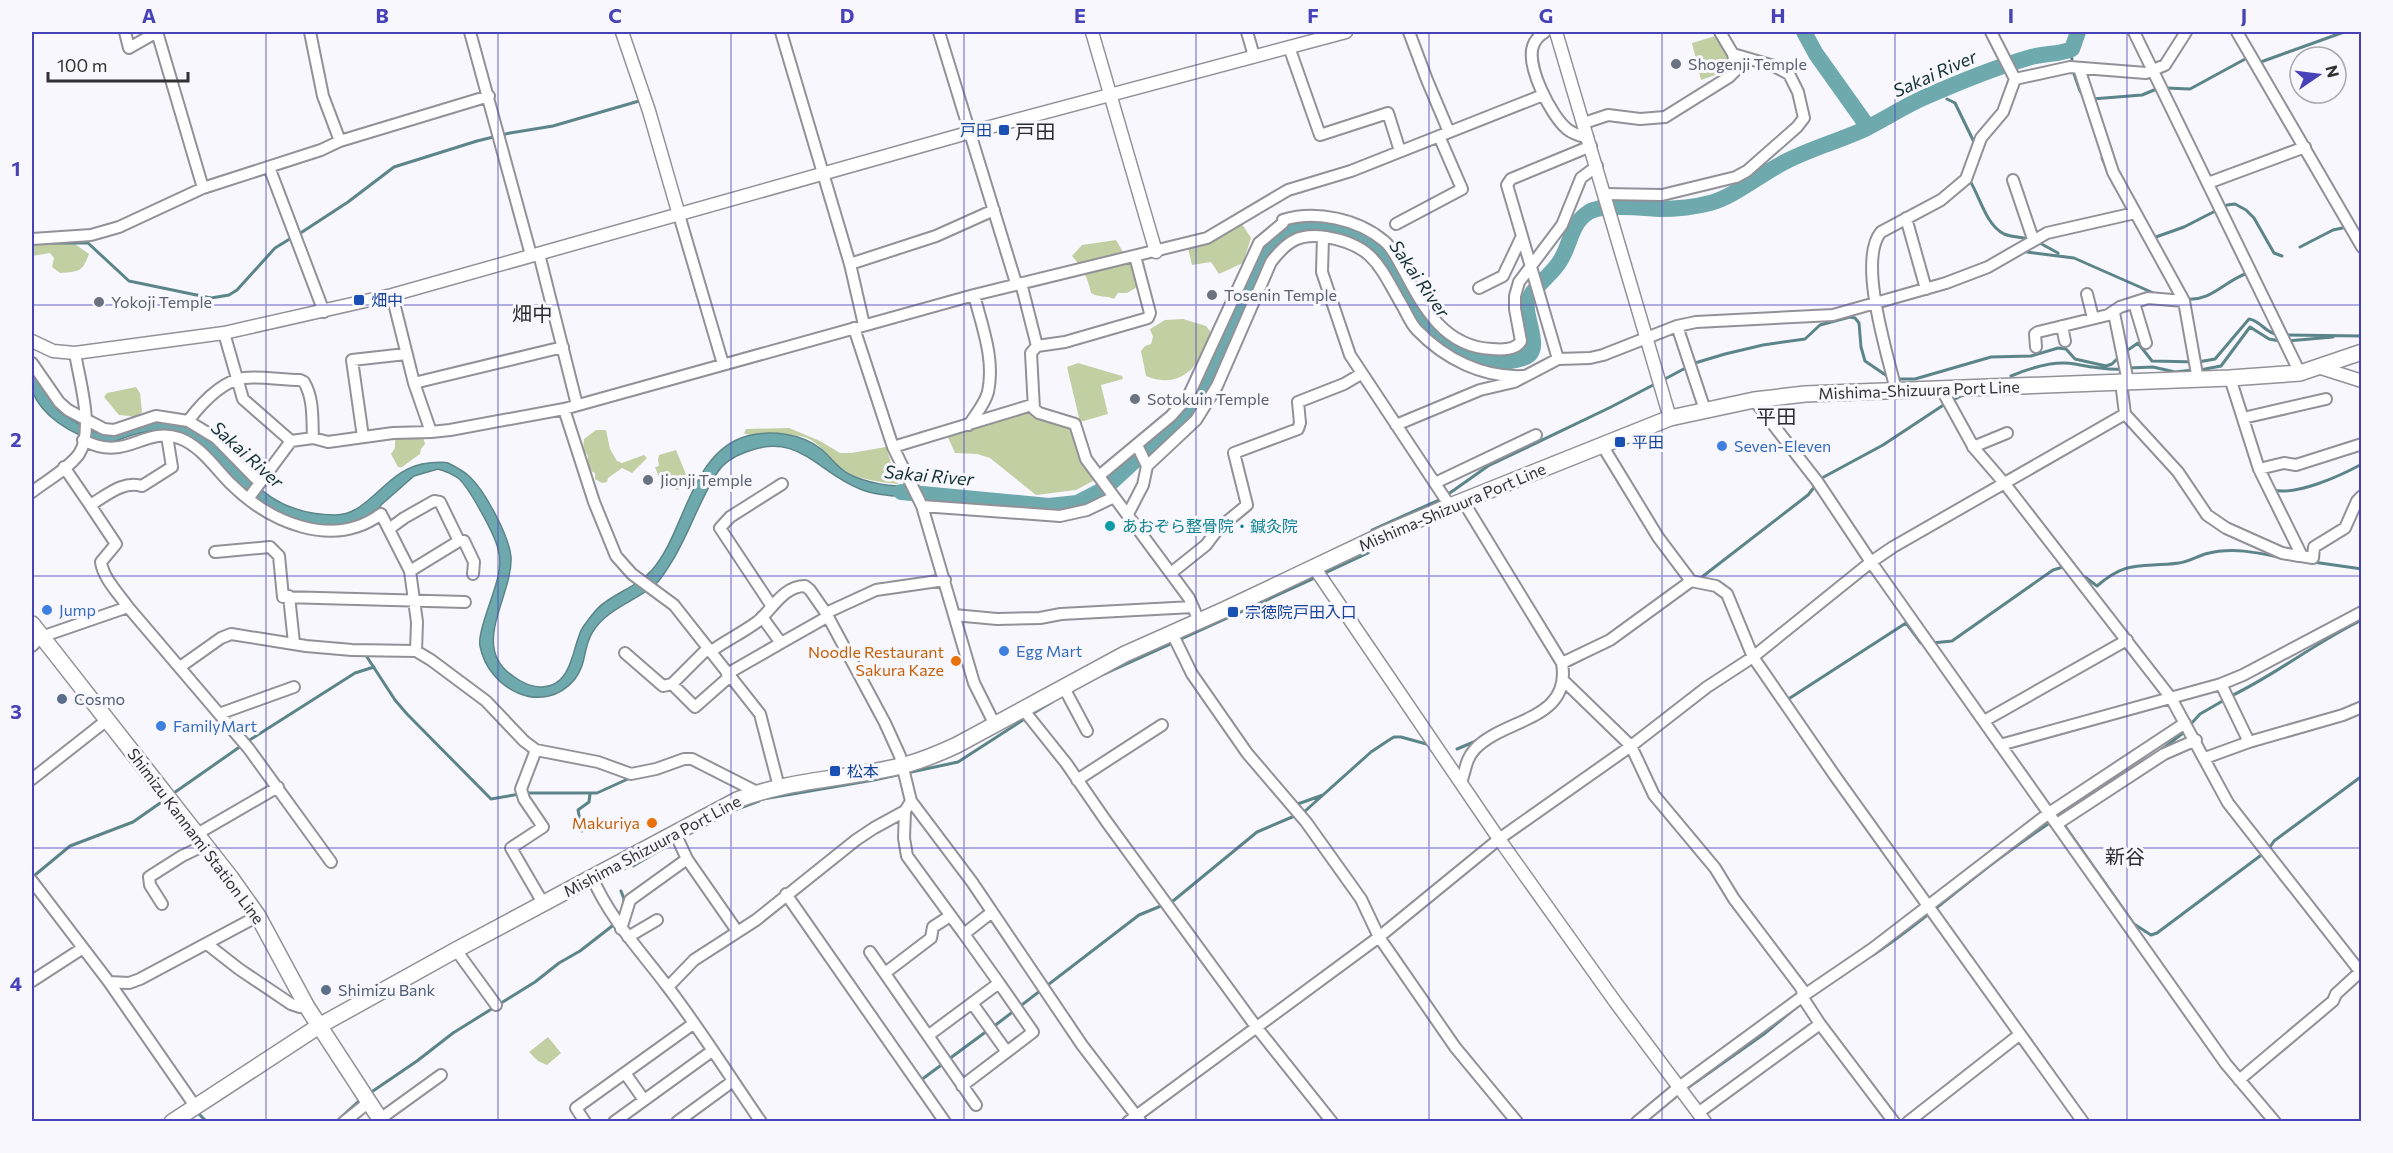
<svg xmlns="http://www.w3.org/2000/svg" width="2393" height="1153" font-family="Commissioner,'Noto Sans JP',sans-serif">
<rect width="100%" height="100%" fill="#f8f7fe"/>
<!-- green -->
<path fill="#c2cfa3" d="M1719,35L1731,65L1730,70L1701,80L1692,43Z
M1242,224L1251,238L1243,263L1219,274L1211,262L1192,265L1188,248L1203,245Z
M1116,240L1123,252L1133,260L1139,286L1127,293H1118L1114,299C1106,295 1099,298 1091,293C1088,278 1082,267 1072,256L1082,245Z
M32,244H75L89,254C83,270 81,272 60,273L52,267L54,258L50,253L32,256Z
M1183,319L1206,326L1213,335C1200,364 1182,391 1146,376L1141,351L1145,346L1151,344L1153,337L1150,329L1165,320Z
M1078,363L1122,376L1123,379L1101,385L1108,414L1080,422L1067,367Z
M136,387L140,393L142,412L135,419L130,416L119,415L104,397L107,393Z
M1024,412L1069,424L1094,476L1093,481L1076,490L1036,495L990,458L977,454L955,453L946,433Z
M789,428L820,441L840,453H851L886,447L898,484C880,482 859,480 844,470C828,461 823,443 804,437C787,432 754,439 744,433L746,429Z
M596,430H606L610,449L617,461L622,463L644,455L647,458L632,473L622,468L608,478L607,482L602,483L595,479V473L591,471L587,463L588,456L583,449L584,439Z
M416,435L423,437L425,444L421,449L420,454L402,467H398L391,454L395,448V440Z
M676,450L690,484L677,490L660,480L655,467L659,466L658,460L659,455Z
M548,1037L561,1053L547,1065L538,1061L529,1052Z"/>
<!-- water -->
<path fill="#6ea9ad" stroke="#5c8589" stroke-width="1.5" d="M32,372C42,383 47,398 57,409C63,416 94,433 103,434C108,434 116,430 121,429C146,423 167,418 191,428C207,435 219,448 231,460C264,495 284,514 335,515C371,515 387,466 429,463C435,463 442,461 448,463C454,466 465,472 470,477C485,491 509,536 511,557C513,596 469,647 513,676C522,683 530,687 542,687C574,686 572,644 583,627C589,619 596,608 604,603C620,591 639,585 652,570C686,531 690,452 747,436C770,430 801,433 821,449C831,457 837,468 849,474C868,484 891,486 912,487L918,498C899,496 877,496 860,489C817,472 798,431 746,452C735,456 723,463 717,473C700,499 690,531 674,558C669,566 663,577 656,584C635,602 607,608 592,633C583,648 587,663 575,679C543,718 488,689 480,646C477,631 497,589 499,571C500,565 500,555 498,549C495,535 469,487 458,478C452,474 445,471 438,469L414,476L381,505L377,513C369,517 361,523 352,525C316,533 278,517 250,495C236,484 227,470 214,459C208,454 163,433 156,431C145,430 116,439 108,446C79,437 44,421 32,391C30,386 32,378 32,372Z"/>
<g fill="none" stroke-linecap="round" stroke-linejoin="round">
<!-- stream -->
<path stroke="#5c8589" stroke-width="3" d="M2069,51L2072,59
M2258,63L2344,32
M2073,71L2080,91L2086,98
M2166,88L2190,89L2247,58L2249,60
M1947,99L1955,103L1974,142
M2092,99L2142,95L2159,88
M2102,158L2109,174
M1970,181C1980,197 1986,225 2004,234C2011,237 2021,237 2029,239
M299,234L348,202L394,167L477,141L510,133L553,126L639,101
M2153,238L2184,227L2227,205L2235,204L2246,210L2254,218L2274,253L2282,256
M2038,242L2058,253
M52,243H88L129,281L211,298L229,295L237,290L275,248L293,237
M2300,247L2333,230L2347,227
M2027,252L2074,258L2158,295
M2185,299C2212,302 2225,280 2248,273
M2285,335L2362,336
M2287,341L2333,337
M2125,352L2138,343L2152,361L2198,362L2215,359L2249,319C2260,320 2266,334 2279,335
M2128,368L2153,367L2175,372L2193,370
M2200,370L2221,366L2250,327L2269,339L2280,341
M2011,376C2030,368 2054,360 2075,364C2091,367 2105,370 2122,369
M1897,379H1915L1991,357L2031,356L2058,348L2066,349L2075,359L2106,366L2112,364L2120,356
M1663,380L1695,363L1725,354L1763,345L1805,339L1820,325L1850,317L1855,318L1859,323L1861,347L1865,361L1890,378
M1951,401L1963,395
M1820,479L1883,445L1945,404
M2273,490C2296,496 2340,476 2362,464
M1447,495L1488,466L1611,407L1657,383
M1372,530L1441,499
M2313,562L2362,569
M1323,574L1368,553L1369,550
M2085,577L2097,586C2128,559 2141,568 2179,563C2188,562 2196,557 2205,554C2232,547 2256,552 2282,558
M1698,580L1808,495L1816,485
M1179,640L1317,577
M1932,643L1952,641L2053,570L2063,567
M367,657L395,700L407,714L491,799L526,793H597L630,778
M1571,665L1592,654
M1102,675L1173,643
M2231,696C2277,674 2316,642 2362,620
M1790,698L1906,623L1921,643H1925
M1032,714L1052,702
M2190,725L2200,714L2226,699
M248,741L355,673L374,667
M1457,749L1481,739
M2161,750L2187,730
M1266,783L1290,809
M171,795L241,746
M757,800L874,780L958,762L1026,718
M1295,805L1323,795
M732,811L759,801
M2065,826L2134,924L2151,935L2157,933L2260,856
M582,831L578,810L589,802L590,794
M2270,847L2274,841L2362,776
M633,866L676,841
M35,875L70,846L133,822L163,801
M621,891L624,899L623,907
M1873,955C1919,925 1960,887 2004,855C2050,821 2098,791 2145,760
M993,1027L1139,915L1173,901L1257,832L1304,812L1371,752L1389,740L1394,737H1401L1430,745
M949,1059L987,1031
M921,1080L944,1063
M1686,1089L1764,1034L1798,1006
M370,1093L417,1061L453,1033L535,982L559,963L580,951L616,923
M1664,1106L1680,1093
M197,1112L207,1122
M336,1122L362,1098"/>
<!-- river -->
<path stroke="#6ea9ad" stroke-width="16" d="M1804,32L1816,54L1868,127
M901,492L1049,506L1077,503L1104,489L1193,407L1269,246C1285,231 1302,224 1324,227C1342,229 1362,233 1375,246C1384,254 1389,265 1395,276C1413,310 1428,342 1468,356C1485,362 1504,364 1523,358C1545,352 1524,318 1527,303C1531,289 1550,276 1558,264C1571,247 1569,224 1589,212C1603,203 1642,208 1659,209C1675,209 1695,207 1710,203C1733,197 1760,175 1781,164C1808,149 1837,142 1865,129C1885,119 1903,107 1923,98C1957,83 1993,68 2028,58C2042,53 2059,55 2072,49L2078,32"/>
<defs>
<path id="minor" d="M125,32L129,48L157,32
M157,32L203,188
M310,32L323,96L340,141
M470,32L531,255
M781,32L850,264L864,325
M939,32L1016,283
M1247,32L1254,56
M1409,32L1427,80L1449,132
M1545,32C1540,35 1535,40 1533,46C1526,66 1551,116 1567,129C1573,134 1581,136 1588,138
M1991,32L2015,79
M2134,32L2300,373
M2237,32L2362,247
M1289,47L1320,135L1388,113L1400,151
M2079,68L2113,172L2184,301L2198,380
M1584,123L1608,115L1640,119L1665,117L1729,77L1736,70L1733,54L1720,32
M269,167L324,312
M2013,180L2033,239
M2208,183L2305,147
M1605,194L1662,195L1736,177L1747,171L1797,127L1804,118L1798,92L1789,74L1774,66L1733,54
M679,215L723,364
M1906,218L1926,289
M1396,224L1462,189L1439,136
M1323,237L1322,272L1350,355L1450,506
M32,239L91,235L119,227L203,188L321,150L340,141L489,96
M539,254L577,405
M850,264L936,236L994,210
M1021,283L1037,346L1031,353L1034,409L1039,413L1075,424L1086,459L1189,598L1199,621
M1479,288L1503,276L1522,236
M2087,294L2093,318
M392,295L414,383L431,432L450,430L564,409L974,295L1207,238L1288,190L1351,171L1543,95
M2134,303L2146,343
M2114,313L2128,382
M1677,326L1705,410
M2062,326L2065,341
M854,328L893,447L922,506L974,683L995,725
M224,333L243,399L291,441
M1037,346L1065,342L1148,318L1150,313L1135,256
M2036,347L2035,334L2038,332L2108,315L2120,307L2148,298L2184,301
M1558,359L1507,185L1511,179L1591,146
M32,363L59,402L68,410L104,429L114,430L156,416L188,421L216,438L260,483
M414,383L563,347
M1896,390C1888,356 1857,260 1881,232L1941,200L1966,179L1981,138L2003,112L2015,79L2070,67L2146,73L2165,65L2186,32
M1942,390L1974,448L2005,484L2171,698L2228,803L2362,974
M1754,400L1817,481L1871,562L2226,1064L2275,1122
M564,409L594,502L616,556L632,574L674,605L760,714L779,787
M2125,414L2178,472L2207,515L2226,528L2282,553L2299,556L2301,554L2259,469L2230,378
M2243,418L2326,399
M188,421C201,404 221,381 244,378C261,376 282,380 300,380L304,382C314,399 312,419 313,438
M969,425C975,415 985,404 988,392C995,359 982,326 974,295
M1396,425L1480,390L1514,382L1558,359L1590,358L1603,355L1677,326L1696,322L1833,315L1946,283L1988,267L2047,233L2135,213
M363,437L352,360L406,354
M83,440C127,463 143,426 179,438C201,446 215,468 230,483C269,522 332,550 381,514L410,571L417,622L416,651
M1137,445L1147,466
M1602,445L1658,537L1691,581L1716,586L1727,594L1753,657L1835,776L2083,1122
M893,447L1032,405
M1973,447L2007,433
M64,467L90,505C106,496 123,480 142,486L172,467L167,436
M2259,469L2284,463L2296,465L2362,444
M1099,476L1171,416L1188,397L1259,243L1283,223V220C1316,210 1358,219 1384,241C1393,248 1398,261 1404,271C1424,309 1445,347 1492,349C1502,350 1516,350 1521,341L1515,309V296L1519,282L1562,225L1581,178L1597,166
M1435,483L1536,435
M32,492C46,481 68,469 79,454C95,430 79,379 75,353
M248,499L291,441L313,438L328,442L393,433L431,432
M90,505L116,544L101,562C103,578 119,594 128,607L249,749L331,862
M922,506L1060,516L1087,510L1114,497
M1128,514L1143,485L1147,466L1196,420L1217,386L1271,262C1287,241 1299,233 1326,237C1375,245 1380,268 1403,307C1407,314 1411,324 1417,330C1445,359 1483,378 1523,376
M389,529L404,518L434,501L440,502L459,541H464L474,562L473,574
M215,552L270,547L279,556L283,597L465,602
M2301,556L2313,558L2314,547L2345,528L2357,501L2362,496
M410,571L459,541
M1171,573L1206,545L1218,529L1247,505L1234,453L1298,429L1300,423L1298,402L1344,384L1361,374
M289,596L294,643
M771,605L720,528L730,517L782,484
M826,613L876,590L945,580
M954,615L997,619L1040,618L1061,614L1193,607
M762,617L781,643L827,617
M1172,633L1192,674L1247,753L1306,822L1361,899L1379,937L1455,1047L1517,1122
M32,646L41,637L128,607
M710,652C725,641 742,633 757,622C772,610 783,586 805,586L810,590L826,613L885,723L900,756L911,801L972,882L1082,1045L1141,1122
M625,653L663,686L672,684L707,649
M1562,663L1610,640L1691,581
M180,667L221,638L231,634L306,646L352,650L416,651L431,660L486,701L524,741L536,750L598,762L631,774L656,769L684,759H692L757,792
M727,674L781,643
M1564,681L1631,746L1654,795L1715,868L1734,899L1802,989L1803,998L1820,1024L1894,1122
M672,684L695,707L729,677
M2221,684L2249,742L2343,715L2362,707
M1063,686L1087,731
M1022,708L1066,763L1106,821L1257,1028L1332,1122
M219,714L294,687
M1984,721L2127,640
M2000,745L2221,684L2243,675L2362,612
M536,750L521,789L524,799L543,827L511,848L543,903
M2205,758L2249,742
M32,779L107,720
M1077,780L1162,725
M1461,782C1466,770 1465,760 1475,749C1504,718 1572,721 1562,663L1463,501
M905,811L904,838L907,856L964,934
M2057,824L2164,754L2196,740
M675,833L687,859L737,931
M197,834L278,787
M592,877C610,919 640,950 667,986C700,1029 730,1077 761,1122
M32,881L109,982L195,1106
M786,894L945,1122
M162,904L150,885L149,877L182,856L205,845
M621,929L630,900L687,859
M628,937L657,920
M207,944L239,969L291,1004L300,1007H307
M456,950L496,1005
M870,952L976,1105
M885,973L931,938L933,927L950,916
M32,981L83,948
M109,982L129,983L140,979L258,916
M668,987L694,960L756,920L856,840L874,828L905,811L911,801
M972,1003L1007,1052
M929,1035L999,983L964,934L992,912
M625,1073L644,1100
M2239,1080L2333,1001L2336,994L2360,972
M962,1086L1033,1032L999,983
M1698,1113L1820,1024
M380,1119L441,1075
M344,1122L369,1102
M585,1122L576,1108L693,1024
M614,1122L712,1051
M677,1122L733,1081
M1128,1122L1379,937L1499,839L1631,746L1707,687L1753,657L1871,562L1893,547L2125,414L2121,382
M1637,1122L1679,1087L1803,996L1872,949L2049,813L2185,723
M1908,1122L2019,1035"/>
<path id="tertiary" d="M622,32L649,111L679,215
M1092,32L1156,252
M1556,32L1670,418
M32,341L53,351L75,353L224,333L392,295L971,132L1346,32
M2318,367L2362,381
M1314,567L1499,839L1616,1003L1705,1122"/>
<path id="secondary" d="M32,624L231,878L258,916L307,1007L382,1122
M172,1122L319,1026L456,950L737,800C791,779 849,779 905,765C923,760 940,753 957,745L1125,654L1226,609L1382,535L1450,506L1670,418L1754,400L1805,394L2230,378L2300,373L2362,352"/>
</defs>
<!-- minor casing -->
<use href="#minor" stroke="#929198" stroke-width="14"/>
<!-- tertiary casing -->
<use href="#tertiary" stroke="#929198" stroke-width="15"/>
<!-- secondary casing -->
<use href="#secondary" stroke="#929198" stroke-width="18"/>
<!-- minor -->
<use href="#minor" stroke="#fff" stroke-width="10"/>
<!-- tertiary -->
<use href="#tertiary" stroke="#fff" stroke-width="12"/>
<!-- secondary -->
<use href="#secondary" stroke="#fff" stroke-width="15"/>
</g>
<!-- grid -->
<path fill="none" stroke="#4742b8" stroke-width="1.5" stroke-opacity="0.55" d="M266,32V1122M498,32V1122M731,32V1122M964,32V1122M1196,32V1122M1429,32V1122M1662,32V1122M1895,32V1122M2127,32V1122M32,305H2362M32,576H2362M32,848H2362"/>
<!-- markers -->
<g fill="#6b7280" stroke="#f8f7fe" stroke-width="2">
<circle cx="1676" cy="64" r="6"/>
<circle cx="1212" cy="295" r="6"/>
<circle cx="99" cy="302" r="6"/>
<circle cx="1135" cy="399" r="6"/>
<circle cx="648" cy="480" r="6"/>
</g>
<g fill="#1a4fb4" stroke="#f8f7fe" stroke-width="2">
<rect x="998" y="124" width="12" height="12" rx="3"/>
<rect x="353" y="294" width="12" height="12" rx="3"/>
<rect x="1614" y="436" width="12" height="12" rx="3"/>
<rect x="1227" y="606" width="12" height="12" rx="3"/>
<rect x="829" y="765" width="12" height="12" rx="3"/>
</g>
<g fill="#3f7fe0" stroke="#f8f7fe" stroke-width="2">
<circle cx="1722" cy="446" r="6"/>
<circle cx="47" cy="610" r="6"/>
<circle cx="1004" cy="651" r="6"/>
<circle cx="161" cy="726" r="6"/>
</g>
<circle fill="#0f9aa8" stroke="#f8f7fe" stroke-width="2" cx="1110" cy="526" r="6"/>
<g fill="#e8710a" stroke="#f8f7fe" stroke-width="2">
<circle cx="956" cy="661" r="6"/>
<circle cx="652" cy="823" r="6"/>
</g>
<g fill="#5c6f8a" stroke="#f8f7fe" stroke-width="2">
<circle cx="62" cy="699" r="6"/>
<circle cx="326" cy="990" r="6"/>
</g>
<g text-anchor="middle" stroke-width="6" stroke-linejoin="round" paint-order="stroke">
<!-- worship labels -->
<g font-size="16" fill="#5b616d" stroke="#f8f7fe" text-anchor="start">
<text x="1688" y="70">Shogenji Temple</text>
<text x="1224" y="301">Tosenin Temple</text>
<text x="111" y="308">Yokoji Temple</text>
<text x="1147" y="405">Sotokuin Temple</text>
<text x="660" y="486">Jionji Temple</text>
</g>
<!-- transit labels -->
<g font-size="16" fill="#164399" stroke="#f8f7fe" text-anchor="start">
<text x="992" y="136" text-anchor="end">戸田</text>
<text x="371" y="306">畑中</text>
<text x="1632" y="448">平田</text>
<text x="1245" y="618">宗徳院戸田入口</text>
<text x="847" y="777">松本</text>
</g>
<!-- street labels -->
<g font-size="16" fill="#323134" stroke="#f8f7fe">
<text transform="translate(1919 390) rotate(-2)" y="6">Mishima-Shizuura Port Line</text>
<text transform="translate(1452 507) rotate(-23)" y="6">Mishima-Shizuura Port Line</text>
<text transform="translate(196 836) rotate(53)" y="6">Shimizu Kannami Station Line</text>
<text transform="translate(652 846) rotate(-28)" y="6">Mishima Shizuura Port Line</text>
</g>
<!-- shop labels -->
<g font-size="16" fill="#366cbe" stroke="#f8f7fe" text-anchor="start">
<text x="1734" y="452">Seven-Eleven</text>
<text x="59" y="616">Jump</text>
<text x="1016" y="657">Egg Mart</text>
<text x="173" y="732">FamilyMart</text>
</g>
<!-- culture labels -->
<g font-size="16" fill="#0d838f" stroke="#f8f7fe" text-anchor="start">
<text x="1122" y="532">あおぞら整骨院・鍼灸院</text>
</g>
<!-- food labels -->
<g font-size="16" fill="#c56008" stroke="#f8f7fe" text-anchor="end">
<text x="944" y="658">Noodle Restaurant<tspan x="944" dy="18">Sakura Kaze</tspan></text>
<text x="640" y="829">Makuriya</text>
</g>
<!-- service labels -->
<g font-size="16" fill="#4e5e75" stroke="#f8f7fe" text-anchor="start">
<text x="74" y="705">Cosmo</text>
<text x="338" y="996">Shimizu Bank</text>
</g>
<!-- water labels -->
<g font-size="18" font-style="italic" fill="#123133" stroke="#f8f7fe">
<text transform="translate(1935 74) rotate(-24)" y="6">Sakai River</text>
<text transform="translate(1419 279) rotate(55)" y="6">Sakai River</text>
<text transform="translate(247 455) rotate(42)" y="6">Sakai River</text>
<text transform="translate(929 476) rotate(5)" y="6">Sakai River</text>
</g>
<!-- quarter labels -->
<g font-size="20" fill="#2d2c32" stroke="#f8f7fe">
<text x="1035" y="139">戸田</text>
<text x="532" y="321">畑中</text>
<text x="1776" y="424">平田</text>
<text x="2125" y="864">新谷</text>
</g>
</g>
<!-- border -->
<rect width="2393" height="1153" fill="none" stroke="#f8f7fe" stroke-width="66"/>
<!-- north arrow -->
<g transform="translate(2318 75) rotate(76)"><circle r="28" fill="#f8f7fe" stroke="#a9a8ad" stroke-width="1.5"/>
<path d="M0-4.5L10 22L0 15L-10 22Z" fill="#4742b8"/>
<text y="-9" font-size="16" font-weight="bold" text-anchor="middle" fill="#323134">N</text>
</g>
<!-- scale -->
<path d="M48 72v9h140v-9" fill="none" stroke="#323134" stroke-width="3"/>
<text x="57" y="72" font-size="18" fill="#323134" stroke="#f8f7fe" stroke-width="4.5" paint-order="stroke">100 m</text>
<rect x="33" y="33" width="2327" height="1087" fill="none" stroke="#4742b8" stroke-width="2"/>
<g font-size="20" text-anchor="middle" font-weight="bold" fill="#4742b8">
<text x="149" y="23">A</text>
<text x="382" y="23">B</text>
<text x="615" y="23">C</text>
<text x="847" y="23">D</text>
<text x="1080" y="23">E</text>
<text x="1313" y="23">F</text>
<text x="1546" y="23">G</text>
<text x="1778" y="23">H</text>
<text x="2011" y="23">I</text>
<text x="2244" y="23">J</text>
<text x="16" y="176">1</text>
<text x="16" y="447">2</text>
<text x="16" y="719">3</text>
<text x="16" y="991">4</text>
</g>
</svg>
